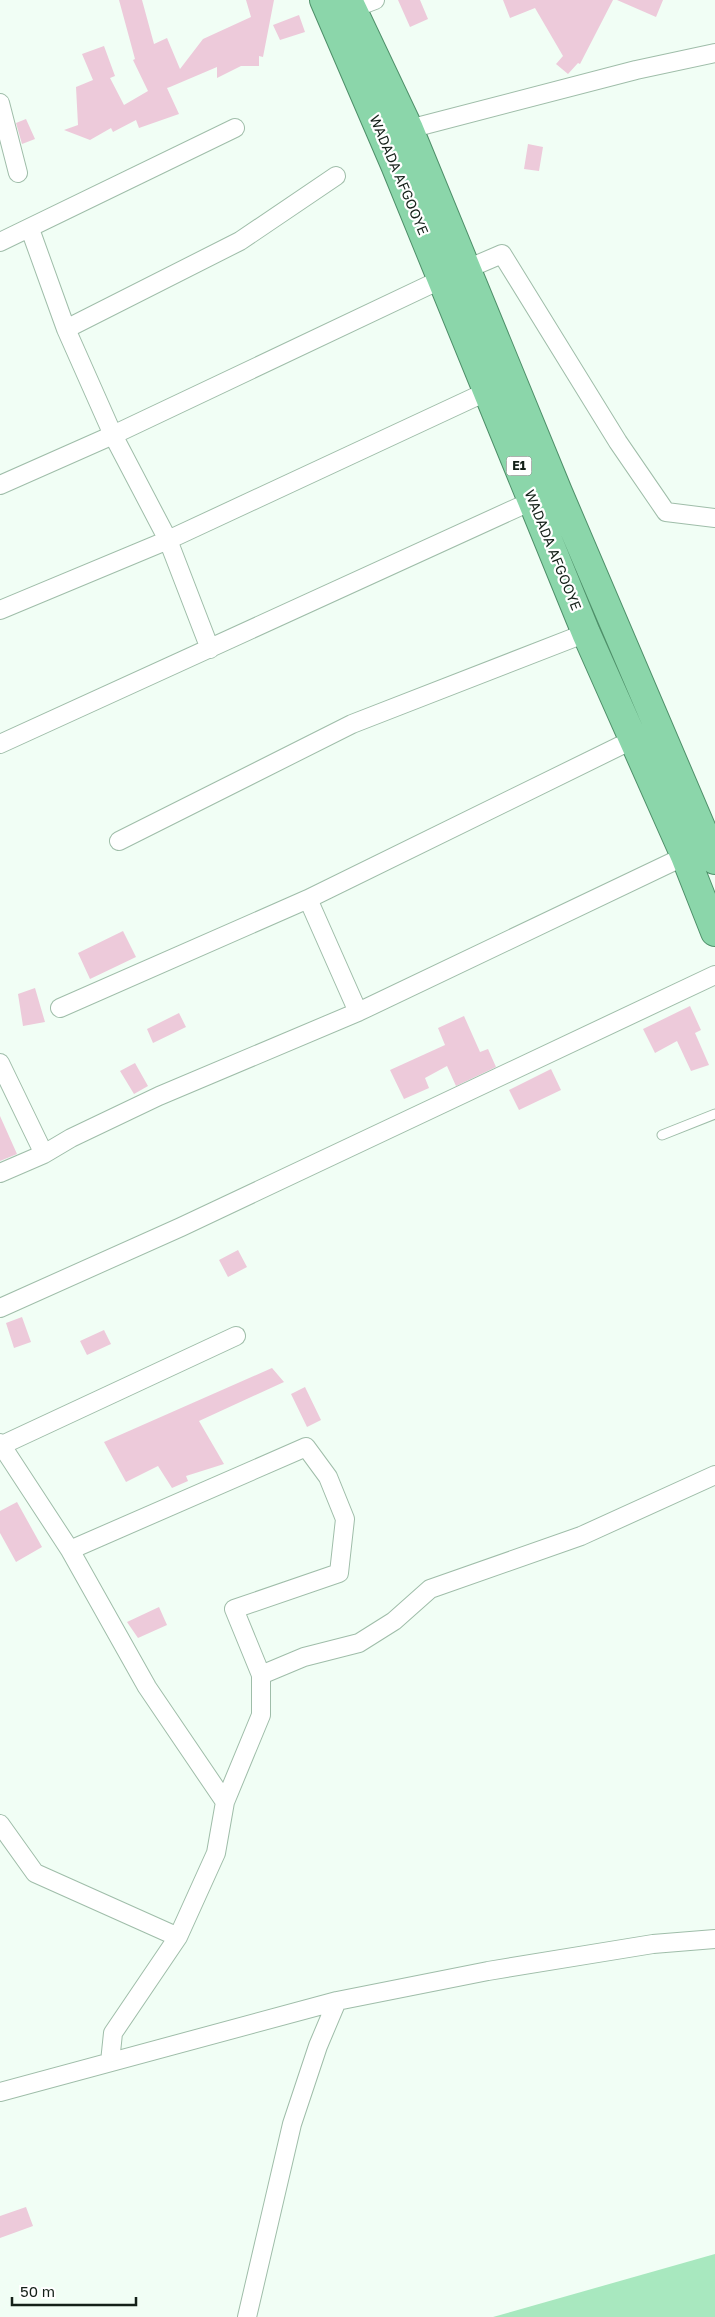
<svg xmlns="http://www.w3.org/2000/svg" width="715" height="2317" font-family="'Golos Text',sans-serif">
<rect width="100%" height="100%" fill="#f1fef5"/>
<!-- green -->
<path fill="#a8e8bf" d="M715,2254V2317H493Z"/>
<!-- building -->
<path fill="#edcada" d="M119,0H142L154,44L167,38L180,69L203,39L251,17L246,0H274L263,57L259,56V66H241L217,78V67L170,87L167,88L179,114L139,128L136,120L113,132L111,128L90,140L64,130L78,125L76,87L93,80L82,54L104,46L115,76L110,78L124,105L148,91L133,60L135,59Z
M398,0H420L428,19L410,27Z
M503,0H613L580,64L578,63L568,74L556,64L563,56L535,8L510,18Z
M617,0H663L656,17Z
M299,15L305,32L280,40L273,25Z
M26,119L35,139L22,144L16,123Z
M528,144L543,147L539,171L524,169Z
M123,931L136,957L90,979L78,953Z
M35,988L45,1022L23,1026L18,994Z
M690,1006L701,1030L695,1033L709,1065L691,1071L677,1041L655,1053L643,1029Z
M179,1013L186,1027L153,1043L147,1029Z
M464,1016L480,1052L488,1049L496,1067L456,1086L447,1066L425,1078L429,1088L404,1099L390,1070L445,1045L438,1028Z
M135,1063L148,1086L134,1094L120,1071Z
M551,1069L561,1090L519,1110L509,1090Z
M0,1116L17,1154L0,1161Z
M238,1250L247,1267L228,1277L219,1260Z
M22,1317L31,1342L14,1348L6,1323Z
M104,1330L111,1344L87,1355L80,1341Z
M272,1368L284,1382L199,1421L224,1464L186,1476L188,1481L172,1488L158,1466L126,1482L104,1442Z
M305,1387L321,1420L307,1427L291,1394Z
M17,1502L42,1547L16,1562L0,1533V1511Z
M159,1607L167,1625L138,1638L127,1622Z
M26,2207L33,2226L0,2238V2216Z"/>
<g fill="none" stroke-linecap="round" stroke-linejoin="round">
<defs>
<path id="service" d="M662,1135L715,1114"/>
<path id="minor" d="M351,9L375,0
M0,103L18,173
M409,129L636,70L715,53
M30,229L66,329L113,435L168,540L210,649
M0,242L235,128
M467,269L502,254L618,442L666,512L715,518
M66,329L240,241L336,176
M0,485L113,435L442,279
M0,610L168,540L488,391
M0,744L534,500
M119,841L352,724L586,633
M308,899L358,1012
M60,1008L308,899L632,740
M0,1063L44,1154
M0,1173L44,1154L71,1138L159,1096L358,1012L685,856
M0,1308L181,1227L715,975
M0,1443L70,1550L147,1687L225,1802
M0,1446L236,1336
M70,1550L306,1447L328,1477L345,1519L339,1573L234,1609L261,1675V1715L225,1802L216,1853L178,1937L113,2033L110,2062
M261,1675L304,1657L359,1643L394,1621L430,1589L581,1536L715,1475
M0,1824L35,1873L178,1937
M0,2092L337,2001L488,1971L653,1944L715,1939
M247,2317L292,2124L318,2046L337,2001"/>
<path id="trunk" d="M324,0L395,165L586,633L685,856L715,932
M348,0L409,129L558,492L715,860"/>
</defs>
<!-- service casing -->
<use href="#service" stroke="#9fbda9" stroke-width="11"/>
<!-- minor casing -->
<use href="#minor" stroke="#9fbda9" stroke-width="20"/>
<!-- trunk casing -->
<use href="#trunk" stroke="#4e8f69" stroke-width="30"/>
<!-- service -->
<use href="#service" stroke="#fff" stroke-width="9"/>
<!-- minor -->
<use href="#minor" stroke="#fff" stroke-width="18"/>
<!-- trunk -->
<use href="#trunk" stroke="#8bd6aa" stroke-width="28"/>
</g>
<g text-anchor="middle" stroke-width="4.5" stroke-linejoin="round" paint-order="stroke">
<!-- shield labels -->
<rect fill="#fff" stroke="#5a635d" stroke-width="1" x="506.5" y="456.5" width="25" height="19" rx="4"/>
<g font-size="12" font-weight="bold" fill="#142018">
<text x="519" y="470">E1</text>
</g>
<!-- street labels -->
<g font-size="14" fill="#142018" stroke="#fff">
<text transform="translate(399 175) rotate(67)" y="5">WADADA AFGOOYE</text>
<text transform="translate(553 550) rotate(68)" y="5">WADADA AFGOOYE</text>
</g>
</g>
<!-- scale -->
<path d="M12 2297v8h124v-8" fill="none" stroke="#142018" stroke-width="2.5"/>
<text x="20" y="2297" font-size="15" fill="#142018" stroke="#ffffff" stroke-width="4" paint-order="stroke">50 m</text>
</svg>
